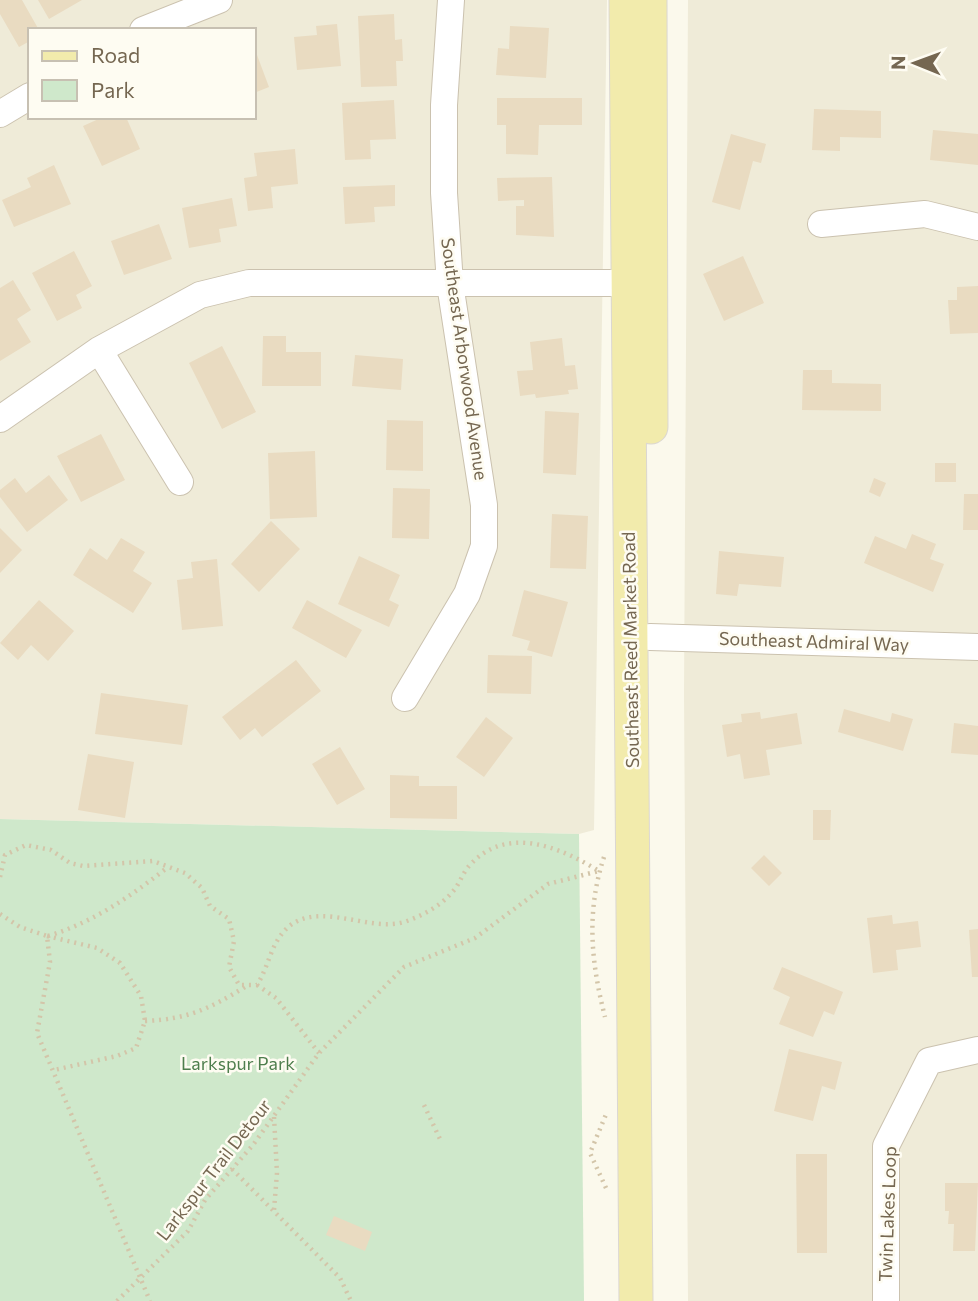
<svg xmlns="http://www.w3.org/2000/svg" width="978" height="1301" font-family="Commissioner,sans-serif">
<rect width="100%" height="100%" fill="#fbf9ec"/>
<!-- residential -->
<path fill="#efebd8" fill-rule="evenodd" d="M0,0H607L594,830L579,834L0,819ZM30,30H254V117H30Z
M688,0H978V1301H688L684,694Z"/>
<!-- green -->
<path fill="#cfe8cb" d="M0,819L579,834L584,1301H0Z"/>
<!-- building -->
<path fill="#e9dbc1" d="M0,0H22L39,30H30V41L19,47L0,14Z
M38,0H82L49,19Z
M394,14L395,40L402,39L403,61H396L397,86L361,87L358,16Z
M337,24L341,66L297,70L294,37L317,35L316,26Z
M510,26L549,28L546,78L496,75L498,48L509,49Z
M257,55L269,87L254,93V56Z
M497,98H582V125H539L538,155L506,154V125H497Z
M394,100L396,139L370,140L371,159L345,160L342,103Z
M814,109L881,111V138L840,137V151L812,150Z
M103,117H126L140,149L102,166L83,126Z
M933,130L978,134V165L930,160Z
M731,134L766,144L761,163L753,161L740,210L712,202Z
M295,149L298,184L271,187L273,208L248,211L244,178L257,176L254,153Z
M54,165L71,204L14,227L2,200L31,187L27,178Z
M552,177L554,237L516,235V206H524V200L498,201L497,178Z
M395,185V206L374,207L375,222L345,224L343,187Z
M232,198L237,226L219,229L221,242L189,248L182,208Z
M159,224L172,259L124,275L111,241Z
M74,251L92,286L76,295L82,308L57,321L32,273Z
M743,256L764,303L724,321L703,274Z
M13,280L31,310L17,319L31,342L0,361V288Z
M978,286V333L950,334L948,300H957V287Z
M263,336H286V352H321V386H262Z
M562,338L565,366L575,365L578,389L568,390L569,394L536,398L535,394L520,396L517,371L533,370L530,342Z
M222,346L256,412L222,429L189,363Z
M355,355L403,359L401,390L352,386Z
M803,370H832V383L881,384V411L802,410Z
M545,411L579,413L576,475L543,473Z
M387,420L423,421V471L386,470Z
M101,434L125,480L81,502L57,456Z
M315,451L317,517L270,519L268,453Z
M935,463H956V482H935Z
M49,475L68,500L27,532L0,497V490L15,478L26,493Z
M874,478L886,483L880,497L869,492Z
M393,488L430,489L429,539L392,538Z
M964,494H978V530H963Z
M552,514L588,516L586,569L550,568Z
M271,521L300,549L259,592L231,564Z
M0,528L22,550L0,573Z
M912,534L936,544L930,559L944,564L933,592L864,563L875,536L906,549Z
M121,538L145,552L133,571L152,583L133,613L73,575L90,548L107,560Z
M719,551L784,557L781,587L739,584L737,596L716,594Z
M359,556L400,575L389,600L399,605L389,627L338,604Z
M217,559L223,626L182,630L177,580L193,578L191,562Z
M524,590L568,602L552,657L527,650L530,641L512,636Z
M39,600L74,631L48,661L31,645L18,660L0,643Z
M307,600L362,630L346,658L292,628Z
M488,655L532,656L531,694L487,693Z
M296,660L321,691L262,737L255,728L240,740L222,717Z
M101,693L188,705L182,745L95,734Z
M844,709L890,722L892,713L913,719L903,751L838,732Z
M760,712L761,719L797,713L802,744L766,750L770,775L744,779L740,754L727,757L722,725L742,722L741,714Z
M486,717L513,738L484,777L456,757Z
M954,723L978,726V755L951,753Z
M340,747L365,789L337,805L312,764Z
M88,754L134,762L125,818L78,810Z
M390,775L419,776V786H457V819L390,818Z
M813,810H831L830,840H813Z
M764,855L782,873L769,886L751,868Z
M892,915L893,924L918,921L921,947L896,950L898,970L873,973L867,918Z
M978,929V977H972L969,930Z
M782,967L843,992L834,1015L824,1011L813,1037L779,1024L790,997L773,989Z
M789,1049L842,1062L835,1090L822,1086L813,1121L774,1111Z
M796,1154H827V1253H797Z
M945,1183H978L975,1251H953L954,1224H948L949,1211H945Z
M334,1216L372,1232L365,1251L326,1235Z"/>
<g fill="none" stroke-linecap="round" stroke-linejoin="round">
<defs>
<path id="minor" d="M143,30L219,0
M0,114L30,96
M821,224L925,214L978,227
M99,350L180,482
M0,419L99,350L200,295L249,283H646
M650,637L978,647
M405,698L467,594L484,546V505L450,284L444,193V105L451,0
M886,1301V1146L929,1061L978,1050"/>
<path id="major" d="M626,0L636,1301
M650,0L651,427"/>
</defs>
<!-- minor casing -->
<use href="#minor" stroke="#cbc2af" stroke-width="28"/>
<!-- major casing -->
<use href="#major" stroke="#dbd7d2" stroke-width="35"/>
<!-- path -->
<path stroke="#d3c5a9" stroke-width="4.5" stroke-dasharray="2 5" stroke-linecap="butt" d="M604,857C586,912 591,962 605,1017
M0,877L5,855L26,845L51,850L70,863L83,866L153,861L185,873L202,888L210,906L229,919L234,941L229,967L239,985H257C266,971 269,955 277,941C306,890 368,936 407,921C426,914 442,905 455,889C460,882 463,873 469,866C506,824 560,847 599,871
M0,914L20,927L47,936L50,962L37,1033L150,1301
M47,936L97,948L120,963L141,996L145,1021L136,1048L117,1056L54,1070
M48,936C94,922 131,896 168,867
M257,985L276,998L319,1053
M145,1021C188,1019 209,1009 245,987
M424,1105L440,1139
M274,1117L277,1173L274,1210
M232,1169L340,1278L351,1301
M606,1188L590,1153L607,1112
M117,1301L188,1231L205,1200L253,1145L319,1053L404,967L475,938L548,884L599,871"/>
<!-- minor -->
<use href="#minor" stroke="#fff" stroke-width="26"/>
<!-- major -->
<use href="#major" stroke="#f2ebac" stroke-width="33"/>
</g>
<g text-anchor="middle" stroke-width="5" stroke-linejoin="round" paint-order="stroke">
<!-- street labels -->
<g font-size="18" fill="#756751" stroke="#fefcf2">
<text transform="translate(464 359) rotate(82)" y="6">Southeast Arborwood Avenue</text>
<text transform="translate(814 642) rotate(2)" y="6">Southeast Admiral Way</text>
<text transform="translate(631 650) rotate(-91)" y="6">Southeast Reed Market Road</text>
<text transform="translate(214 1170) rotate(-52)" y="6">Larkspur Trail Detour</text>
<text transform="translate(888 1214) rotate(-88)" y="6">Twin Lakes Loop</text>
</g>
<!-- park labels -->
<g font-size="18" fill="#4e7e4d" stroke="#fefcf2">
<text x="238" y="1070">Larkspur Park</text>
</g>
</g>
<!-- legend -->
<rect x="28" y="28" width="228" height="91" fill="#fefcf2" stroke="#c7c0b2" stroke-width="2"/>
<rect x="42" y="51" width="35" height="10" fill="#f2ebac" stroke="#c7c0b2" stroke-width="2"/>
<text x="91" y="63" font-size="21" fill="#756751">Road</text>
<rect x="42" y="80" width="35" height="21" fill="#cfe8cb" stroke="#c7c0b2" stroke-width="2"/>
<text x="91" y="98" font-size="21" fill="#756751">Park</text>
<!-- north arrow -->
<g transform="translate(915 63) rotate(271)" stroke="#fefcf2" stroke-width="5" paint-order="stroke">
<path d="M0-5L12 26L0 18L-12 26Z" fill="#756751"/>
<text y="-10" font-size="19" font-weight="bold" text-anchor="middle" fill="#756751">N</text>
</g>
</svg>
